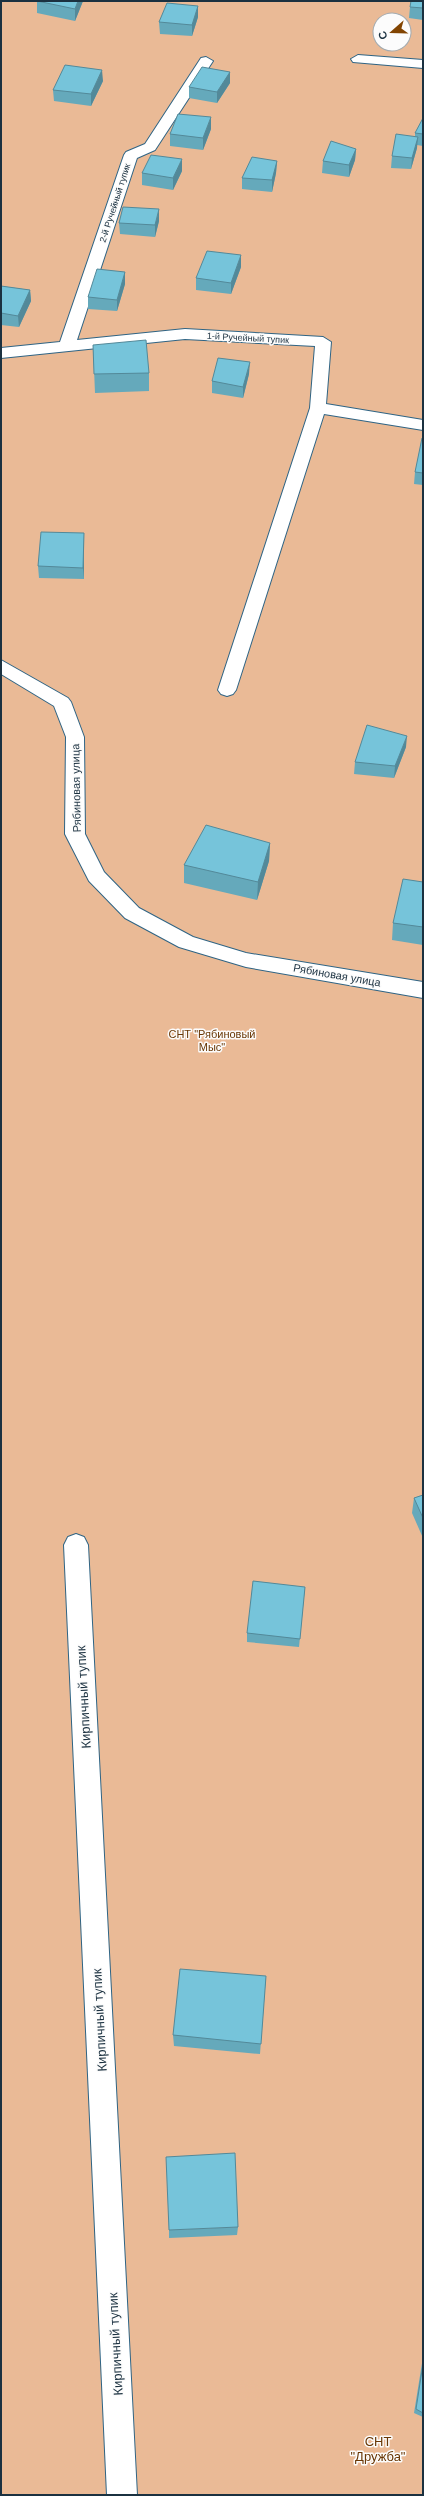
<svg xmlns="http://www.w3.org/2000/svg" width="424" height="2496" font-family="Arial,sans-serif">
<rect width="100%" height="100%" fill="#c0e0f6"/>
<!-- green -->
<path fill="#eaba96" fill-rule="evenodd" d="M1,1H423V2495H1ZM380,20H404V44H380Z"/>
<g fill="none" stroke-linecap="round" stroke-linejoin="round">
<defs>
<path id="minor" d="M358,55L423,60V68L353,62L351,59Z
M206,57L213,61L155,150L137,158L77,340L185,329L323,337L331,342L326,404L423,420V430L324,414L236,690L233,694L227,696L221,694L218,690L310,408L315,346L185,339L1,358V348L60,342L124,155L126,152L145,144L201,58Z
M1,660L68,698L71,702L84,737L85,834L104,872L139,908L193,937L246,953L423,982V998L246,967L179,947L125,918L89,881L65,834L66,737L54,706L1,674Z
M76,1534L84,1537L88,1545L137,2495H107L64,1545L68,1537Z"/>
</defs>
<!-- minor casing -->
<use href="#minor" stroke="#2f6484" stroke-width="2"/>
<!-- minor -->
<use href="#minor" fill="#fff" fill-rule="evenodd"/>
</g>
<!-- wall -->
<path fill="#65a9bb" d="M37,1H83L75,21L37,13Z
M423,1V20L409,18L410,7Z
M198,6V17L192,36L160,34L159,22Z
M230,72V83L217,103L189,98V87Z
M103,81L91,106L54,101L53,90Z
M423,118V146L417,145V148L411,169L391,168L392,156L415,136V133Z
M211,129L203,150L170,146V134Z
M356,149L355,160L349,177L322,173L323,161Z
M277,161L276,173L272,192L242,189V178Z
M182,171L173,190L142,185V173Z
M159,221L155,237L120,234L119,223Z
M241,267L231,294L196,290V278Z
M125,272V284L117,311L88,309V297Z
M1,286L30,290L31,301L19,327L1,325Z
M93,345L149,373V391L95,393Z
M249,374L243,398L212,393V381Z
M423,438V485L414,484L415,472Z
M84,533V579L39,578L38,566Z
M406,747L394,778L354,774L355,762Z
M270,843L269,861L257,900L184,883V865Z
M423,882V945L392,940L393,923Z
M423,1495V1538L412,1513L414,1498Z
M305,1587L299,1647L247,1642V1633Z
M266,1976L260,2054L174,2046L173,2035Z
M238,2227L237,2235L169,2238V2230Z
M423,2357V2417L414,2413Z"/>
<!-- shaded-wall -->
<path fill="#538999" d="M78,1H83L75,21V9Z
M198,6V17L192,36V25Z
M102,70L103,81L91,106V94Z
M230,72V83L217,103V92Z
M211,117V129L203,150V138Z
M418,137L417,148L411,169L412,158Z
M356,149L355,160L349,177V165Z
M182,159V171L173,190V178Z
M277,161L276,173L272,192V180Z
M159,209V221L155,237V225Z
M241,255V267L231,294V283Z
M125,272V284L117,311V300Z
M30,290L31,301L19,327L18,316Z
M250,362L249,374L243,398V387Z
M84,533V579L83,568Z
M407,736L406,747L394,778L395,766Z
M270,843L269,861L257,900L258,882Z"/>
<!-- building -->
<path fill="#76c4da" stroke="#538999" d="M37,1H78L75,9Z
M411,1H423V8L410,7Z
M167,3L198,6L192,25L159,22Z
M65,65L102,70L91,94L53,90Z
M202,67L230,72L217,92L189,87Z
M178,114L211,117L203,138L170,134Z
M423,118V134L415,133Z
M396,134L418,137L412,158L392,156Z
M331,141L356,149L349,165L323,161Z
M151,155L182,159L173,178L142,173Z
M252,157L277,161L272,180L242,178Z
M123,207L159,209L155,225L119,223Z
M207,251L241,255L231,283L196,278Z
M97,269L125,272L117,300L88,297Z
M1,286L30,290L18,316L1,313Z
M146,340L149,373L94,374L93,345Z
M218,358L250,362L243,387L212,381Z
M422,438H423V473L415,472Z
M41,532L84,533L83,568L38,566Z
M367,725L407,736L395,766L355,762Z
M206,825L270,843L258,882L184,865Z
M403,879L423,882V927L393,923Z
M423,1495V1518L414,1498Z
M253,1581L305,1587L300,1639L247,1633Z
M180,1969L266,1976L261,2044L173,2035Z
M235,2153L238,2227L169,2230L166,2157Z
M423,2364V2413L416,2409Z"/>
<g text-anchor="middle" stroke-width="3" stroke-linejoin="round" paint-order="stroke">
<!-- far-street labels -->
<g font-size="9" fill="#1b3140" stroke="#fcfcfc">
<text transform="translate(115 203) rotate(-72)" y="3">2-й Ручейный тупик</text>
<text transform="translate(248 338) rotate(3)" y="3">1-й Ручейный тупик</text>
</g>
<!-- street labels -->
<g font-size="11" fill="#1b3140" stroke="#fcfcfc">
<text transform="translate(76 788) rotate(-91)" y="4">Рябиновая улица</text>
<text transform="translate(337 975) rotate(10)" y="4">Рябиновая улица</text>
</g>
<!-- park labels -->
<g font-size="11" fill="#693705" stroke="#fcfcfc">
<text x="212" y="1038">СНТ "Рябиновый<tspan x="212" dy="13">Мыс"</tspan></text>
</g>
<!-- near-street labels -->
<g font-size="13" fill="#1b3140" stroke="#fcfcfc">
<text transform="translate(83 1697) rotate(-93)" y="5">Кирпичный тупик</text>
<text transform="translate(99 2020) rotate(-93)" y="5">Кирпичный тупик</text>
<text transform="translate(115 2344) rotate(-93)" y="5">Кирпичный тупик</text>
</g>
<!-- near-park labels -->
<g font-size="13" fill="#693705" stroke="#fcfcfc">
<text x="378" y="2446">СНТ<tspan x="378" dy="15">"Дружба"</tspan></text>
</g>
</g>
<!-- border -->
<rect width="424" height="2496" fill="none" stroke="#1b3140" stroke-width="4"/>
<!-- north arrow -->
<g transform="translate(392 32) rotate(250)"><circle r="19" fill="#fcfcfc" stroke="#a2abb1"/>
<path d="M0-3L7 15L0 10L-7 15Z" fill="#824502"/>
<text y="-6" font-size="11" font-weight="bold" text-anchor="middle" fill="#1b3140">С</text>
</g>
</svg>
